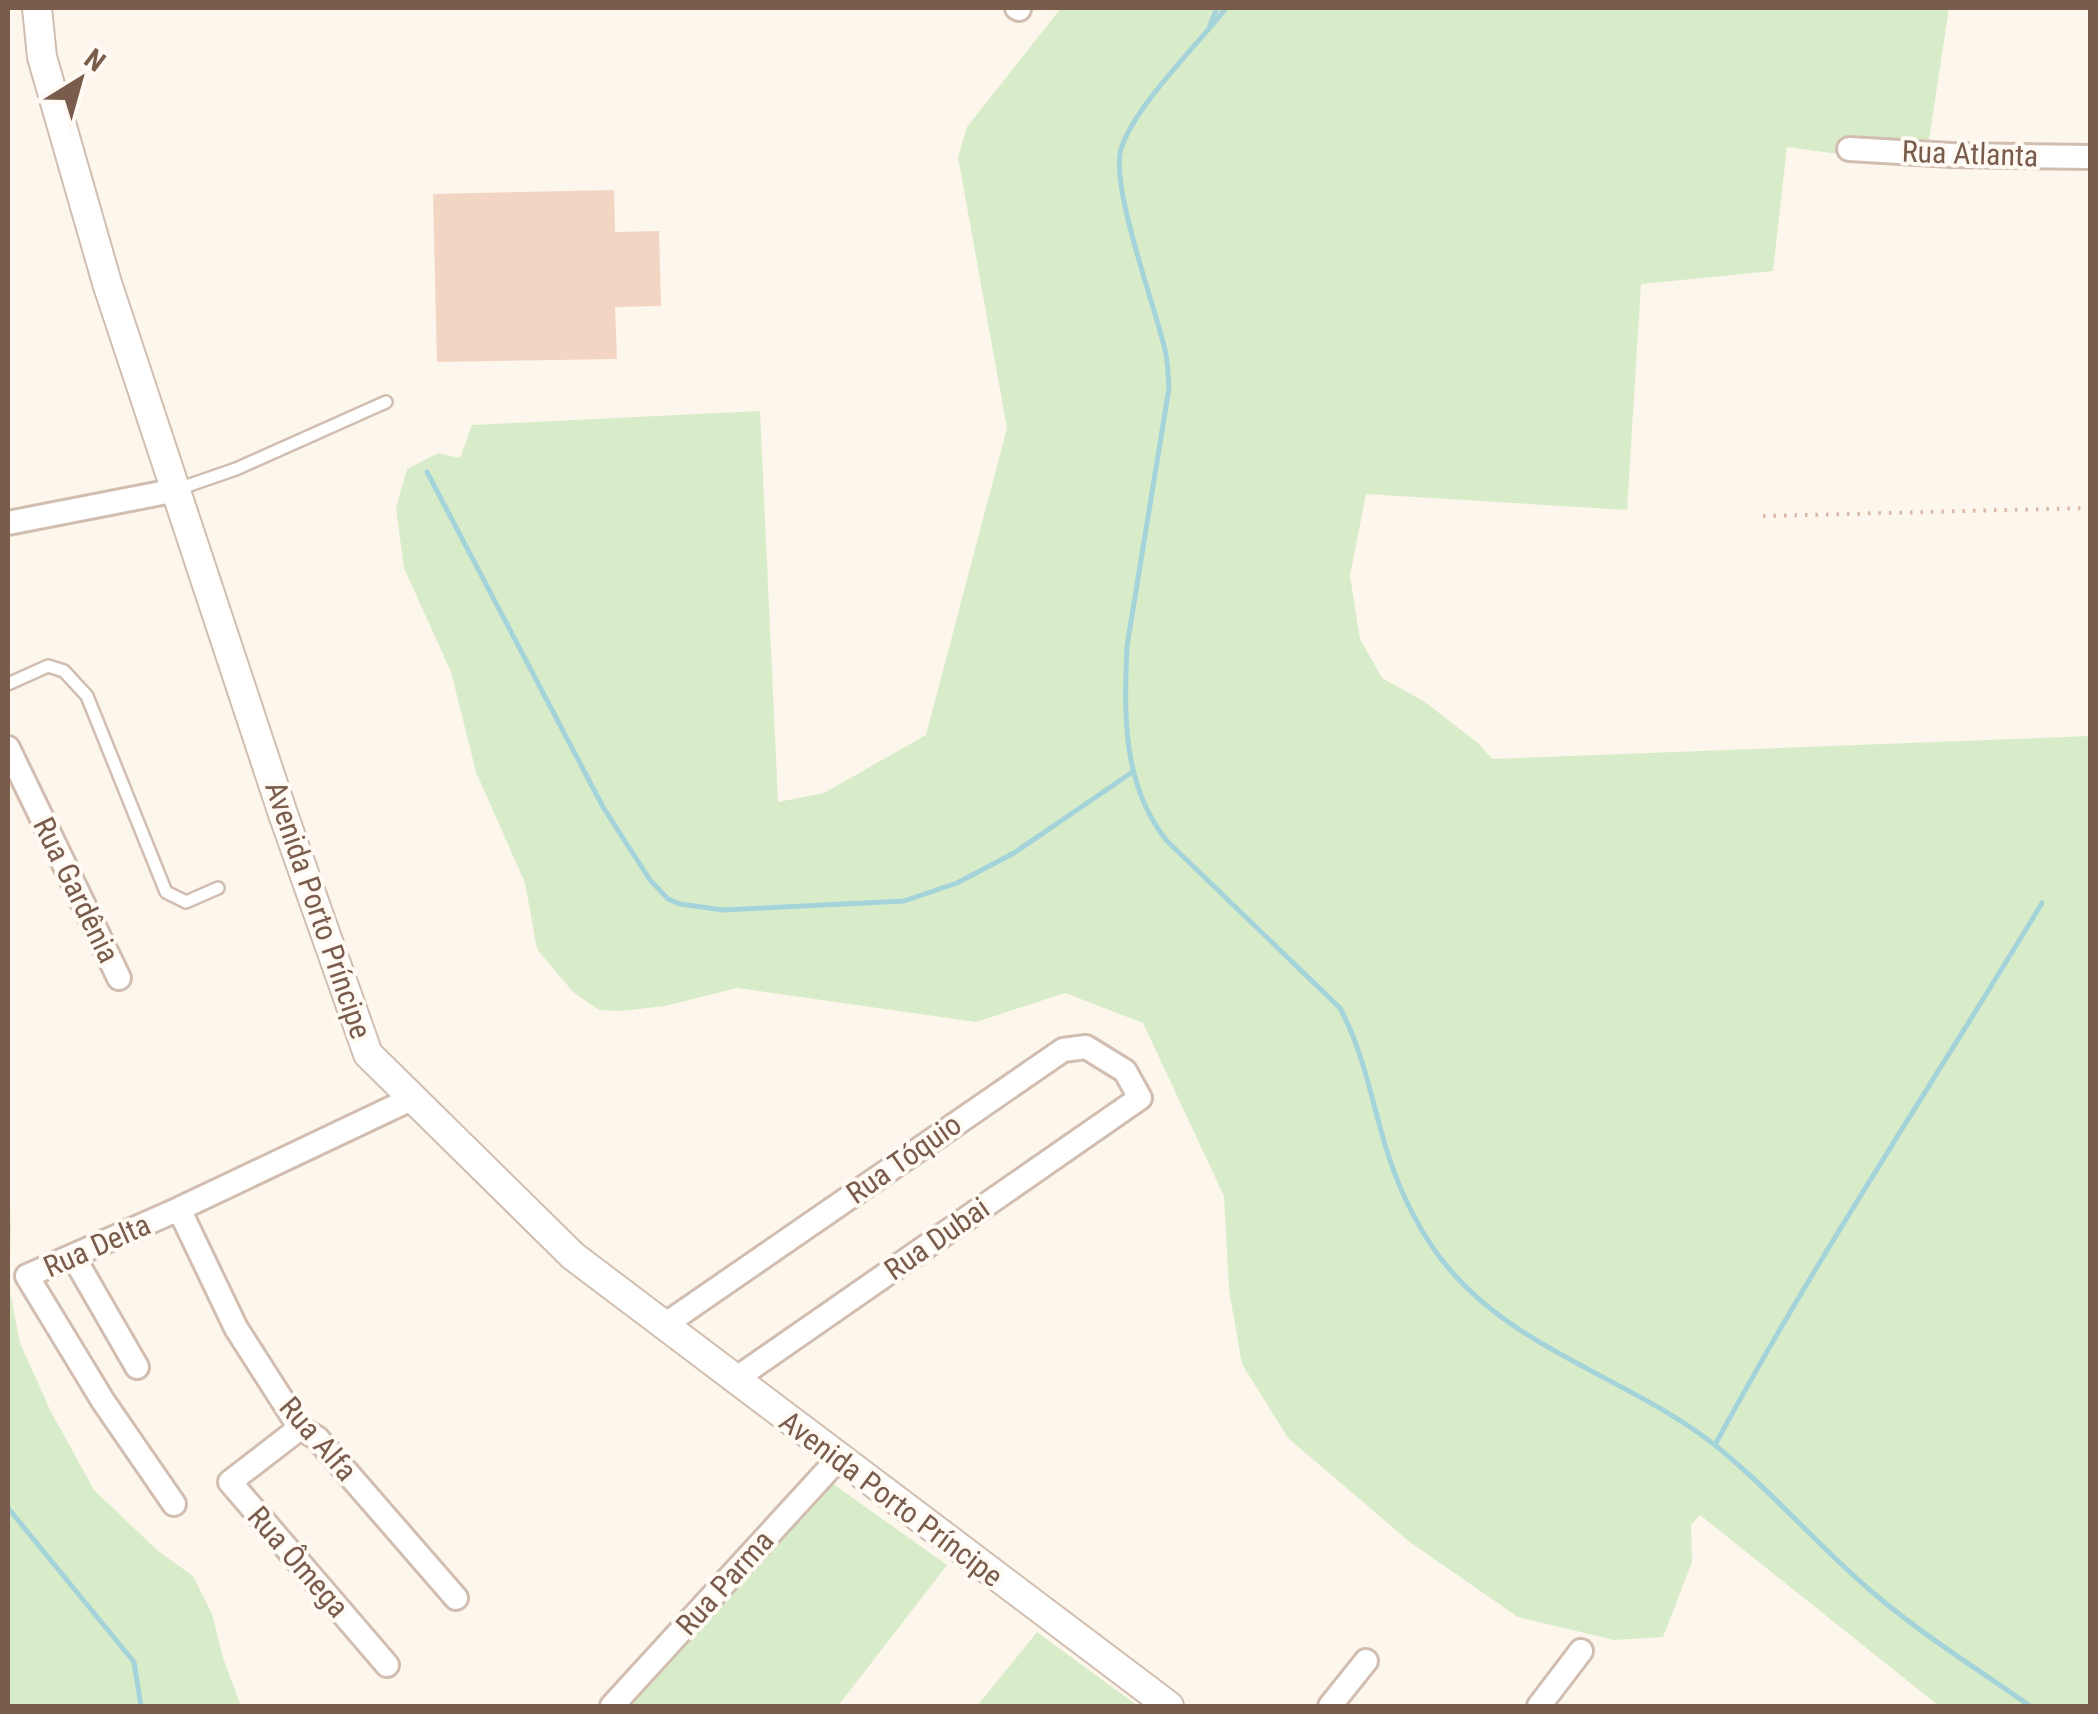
<svg xmlns="http://www.w3.org/2000/svg" width="2098" height="1714" font-family="'Roboto Condensed',sans-serif">
<rect width="100%" height="100%" fill="#fdf6ec"/>
<!-- green -->
<path fill="#d8ecc9" d="M1061,8H1949L1925,166L1787,147L1773,271L1641,284L1627,510L1366,494L1350,576L1360,639L1382,678L1425,702L1479,744L1492,759L2090,736V1706H1939L1700,1515L1691,1525L1692,1562L1663,1637L1614,1640L1518,1617L1411,1543L1288,1438L1242,1364L1229,1290L1224,1196L1143,1023L1065,993L976,1022L737,988L665,1006L621,1011L599,1010L573,992L537,949L525,883L476,772L451,672L404,568L396,508L407,469L438,453L460,458L472,425L760,411L778,802L824,793L926,735L1007,428L958,157L967,127Z
M8,1154L11,1230L9,1286L20,1343L51,1412L94,1490L158,1551L193,1576L212,1614L223,1658L241,1706H8Z
M832,1483L947,1565L838,1706H623Z
M1037,1632L1138,1706H977Z"/>
<g fill="none" stroke-linecap="round" stroke-linejoin="round">
<!-- stream -->
<path stroke="#a5d3da" stroke-width="5" d="M1226,8C1197,46 1135,105 1121,149C1110,186 1155,306 1165,350C1168,362 1168,375 1169,388L1127,646C1124,714 1122,785 1167,841L1340,1008C1364,1053 1372,1103 1387,1151C1400,1193 1422,1238 1451,1271C1522,1353 1633,1380 1716,1446C1771,1490 1817,1545 1871,1591C1921,1634 1976,1668 2030,1706
M1210,25L1217,8
M427,472L603,807L650,880L668,899L680,904L723,910L904,901L957,883L1014,853L1131,773
M1715,1445C1815,1259 1933,1084 2042,903
M8,1508L134,1662L141,1706"/>
</g>
<!-- building -->
<path fill="#f3d5c3" d="M614,190L615,232L659,231L661,306L615,307L617,359L437,362L433,194Z"/>
<g fill="none" stroke-linecap="round" stroke-linejoin="round">
<defs>
<path id="service" d="M178,489L236,469L386,402
M8,684L48,666L64,671L87,696L166,892L186,902L218,888"/>
<path id="minor" d="M1017,8L1019,9
M1849,149L1951,155L2090,157
M8,523L177,490
M8,748L119,978
M179,1209L236,1328L300,1428L317,1438L456,1598
M73,1256L137,1367
M663,1326L1063,1050L1086,1047L1125,1071L1140,1098L734,1380
M300,1428L230,1482L387,1665
M174,1504L103,1401L27,1276L179,1209L411,1099
M612,1706L838,1459
M1330,1706L1366,1661
M1539,1706L1581,1651"/>
<path id="tertiary" d="M37,8L42,57L107,283L283,814L368,1054L573,1256L1169,1706"/>
</defs>
<!-- service casing -->
<use href="#service" stroke="#d1beb0" stroke-width="16"/>
<!-- minor casing -->
<use href="#minor" stroke="#d1beb0" stroke-width="28"/>
<!-- tertiary casing -->
<use href="#tertiary" stroke="#d1beb0" stroke-width="32"/>
<!-- path -->
<path stroke="#d9b8a5" stroke-width="4" stroke-dasharray="2.5 8" stroke-linecap="butt" d="M1763,516L2090,508"/>
<!-- service -->
<use href="#service" stroke="#fff" stroke-width="11"/>
<!-- minor -->
<use href="#minor" stroke="#fff" stroke-width="22"/>
<!-- tertiary -->
<use href="#tertiary" stroke="#fff" stroke-width="28"/>
</g>
<g text-anchor="middle" stroke-width="8" stroke-linejoin="round" paint-order="stroke">
<!-- street labels -->
<g font-size="30" fill="#7a5c4d" stroke="#fffaf3">
<text transform="translate(1970 154) rotate(2)" y="10">Rua Atlanta</text>
<text transform="translate(76 890) rotate(64)" y="10">Rua Gardênia</text>
<text transform="translate(318 910) rotate(71)" y="10">Avenida Porto Príncipe</text>
<text transform="translate(904 1159) rotate(-35)" y="10">Rua Tóquio</text>
<text transform="translate(937 1239) rotate(-35)" y="10">Rua Dubai</text>
<text transform="translate(97 1246) rotate(-24)" y="10">Rua Delta</text>
<text transform="translate(318 1439) rotate(49)" y="10">Rua Alfa</text>
<text transform="translate(891 1499) rotate(37)" y="10">Avenida Porto Príncipe</text>
<text transform="translate(298 1562) rotate(49)" y="10">Rua Ômega</text>
<text transform="translate(725 1583) rotate(-48)" y="10">Rua Parma</text>
</g>
</g>
<!-- border -->
<rect width="2098" height="1714" fill="none" stroke="#7a5c4d" stroke-width="20"/>
<!-- north arrow -->
<g transform="translate(80 80) rotate(37)" stroke="#fffaf3" stroke-width="8" paint-order="stroke">
<path d="M0-8L18 38L0 25L-18 38Z" fill="#7a5c4d"/>
<text y="-15" font-size="28" font-weight="bold" text-anchor="middle" fill="#7a5c4d">N</text>
</g>
</svg>
